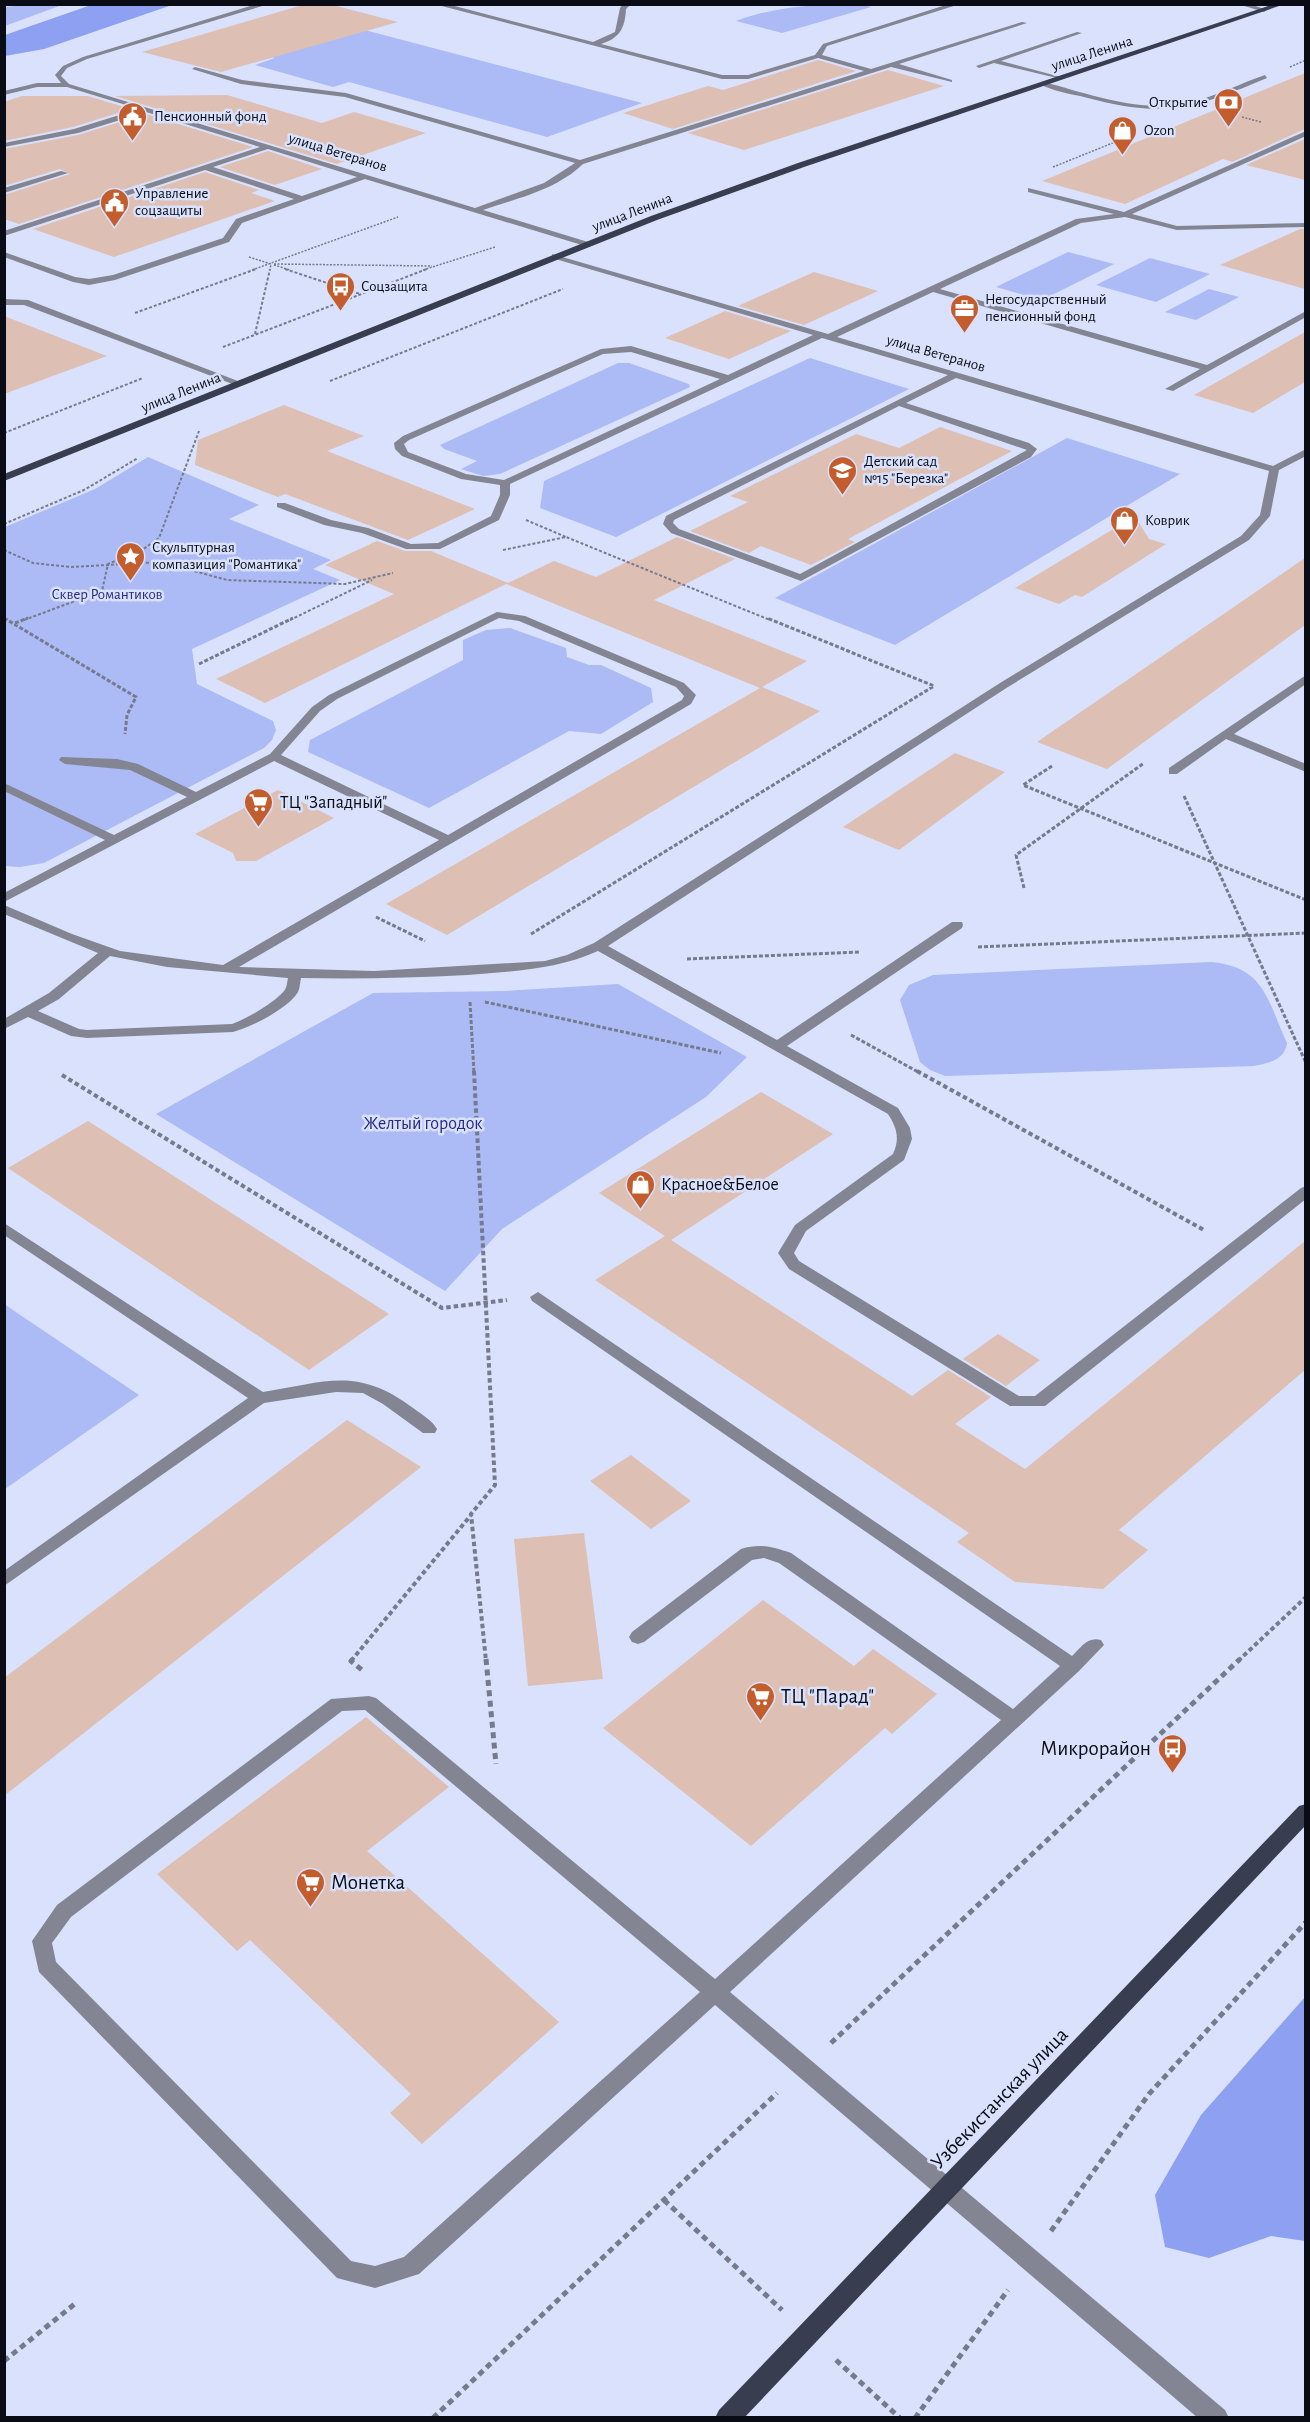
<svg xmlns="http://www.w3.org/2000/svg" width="1310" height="2422" font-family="'Alegreya Sans',sans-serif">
<rect width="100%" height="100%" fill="#d9e1fc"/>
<!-- green -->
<path fill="#acbbf5" d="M34,4L62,5L5,26V7Z
M861,4L871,7L782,33L736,21C776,6 819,4 861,4Z
M338,23L642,103L547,137L349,82L333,87L255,65L275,58L247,50Z
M1068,252L1114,264L1042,300L996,287Z
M1150,258L1210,274L1156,302L1096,285Z
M1209,289L1239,297L1196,320L1165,312Z
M810,358L909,389L616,537L540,508L544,481Z
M618,363H629L689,384L690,387L500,474L483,476L461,469L477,461L444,449L440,445Z
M1067,438L1180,474L895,645L775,598Z
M148,457L259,505L229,519L331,560L313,569L340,580L192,649L197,684L273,721L276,730L272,740L264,748L44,863L20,867L5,866V527L95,489Z
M510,628L566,648L567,657L589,665H601L651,688L653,702L601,734L569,731L429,808L308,752L310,740L463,660V640L486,630Z
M1211,962C1265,967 1267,1000 1287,1043C1285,1060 1269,1063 1254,1066L945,1076L930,1070L920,1062L900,1000L909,985L933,975Z
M618,984L747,1057L706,1097L502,1229L445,1291L156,1114L373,993L505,991Z
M4,1304L139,1395L5,1489H4Z"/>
<!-- forest -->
<path fill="#8ea0f1" d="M91,5H172L44,49L5,56V35Z
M1305,1997V2241L1271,2236L1209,2258L1165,2247L1155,2195L1201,2115Z"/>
<!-- building -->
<path fill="#ddbfb3" d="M306,4H329L398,22L221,72L142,52Z
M818,60L856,71L673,129L623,113L708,86L723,90Z
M888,70L944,86L744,150L688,133Z
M1305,73V129L1232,162L1223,159L1125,204L1042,181Z
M227,95L322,123L354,112L426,133L337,164L115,96Z
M22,96H88L131,109L73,127L4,141V102Z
M146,114L253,147L19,224L4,219V195L70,174L60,169L4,186V149L78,135Z
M1305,139V180L1246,165Z
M268,151L322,169L275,185L220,167Z
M205,172L259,190L251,193L275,201L114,257L33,229Z
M1300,229H1305V289L1220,265Z
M814,272L878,291L804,325L738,306Z
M725,311L791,331L729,359L665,338Z
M4,316L107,356L4,394Z
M1305,332V382L1253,413L1194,395Z
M284,405L364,436L327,451L475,509L408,540L285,494L278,497L195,465L198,440Z
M940,427L1012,451L848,539L855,542L811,565L761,546L749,553L690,531L748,502L730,496L856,434L899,448Z
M1135,516L1149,539L1166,544L1082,597L1075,595L1059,604L1015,588Z
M677,537L735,559L654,600L807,661L762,687L820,711L447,935L386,904L760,688L506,584L554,561L596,577Z
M377,541L405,551H431L508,583L265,703L216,679L394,594L325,565Z
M1305,558V625L1107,769L1037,742Z
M955,753L1005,772L899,850L843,827Z
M278,790L334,818L256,861H236L233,853L195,834Z
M761,1092L833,1134L671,1240L912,1396L948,1370L991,1397L955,1424L1025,1469L1305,1241V1370L1119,1530L1148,1550L1103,1589L1015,1582L957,1542L969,1533L595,1280L665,1236L599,1193Z
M88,1121L389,1314L309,1370L8,1168Z
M998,1334L1040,1360L1006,1386L963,1359Z
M347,1420L421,1467L4,1796V1678Z
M631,1455L691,1501L651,1529L590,1481Z
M584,1533L603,1679L528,1686L514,1539Z
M763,1600L854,1666L873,1649L937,1694L892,1734L885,1728L751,1846L603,1728Z
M366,1717L449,1787L367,1851L559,2022L422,2144L390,2113L411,2094L250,1940L237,1951L157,1874Z"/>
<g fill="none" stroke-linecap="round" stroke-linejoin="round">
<!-- path-far4 -->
<path stroke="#757a8c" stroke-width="1.5" stroke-dasharray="2 1.5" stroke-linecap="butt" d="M1290,67L1306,60
M1242,117L1261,122
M1053,167L1135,134
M249,257L271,264L270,270
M274,264L432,266
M274,265L290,270
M252,270L398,217
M423,270L495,247"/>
<!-- path-far3 -->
<path stroke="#757a8c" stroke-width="2" stroke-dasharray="3 2" stroke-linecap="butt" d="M285,269L360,294
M135,313L256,269
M255,334L270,269
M223,347L427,269
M330,381L563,289
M4,433L143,378
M526,520L566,537
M4,524L84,490L138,458
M4,550L33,563L71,567L161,562L227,580L345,584L393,573
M503,550L566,537L770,620
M4,618L7,620
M24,620L102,591L108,564L142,550L159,538L199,431
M290,620L372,580"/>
<!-- path-far2 -->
<path stroke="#757a8c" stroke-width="3" stroke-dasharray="4 2" stroke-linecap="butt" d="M4,618L136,697L127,715L125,734
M15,623L28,618
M199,664L293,618
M1052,766L1023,785L1306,900
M1184,796L1306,1063
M1024,888L1016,855L1144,763
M376,917L425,941
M531,934L934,686L767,618
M978,947L1306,933
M687,959L859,952
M470,1002L474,1073
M485,1002L721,1053
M851,1035L920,1073"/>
<!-- path-far1 -->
<path stroke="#757a8c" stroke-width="4" stroke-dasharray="4.5 3" stroke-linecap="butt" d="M474,1071L495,1485L471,1514L486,1661
M917,1071L1204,1230
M62,1075L442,1308L507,1300
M351,1661L471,1515
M1238,1661L1306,1597"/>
<!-- path -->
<path stroke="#757a8c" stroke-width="5" stroke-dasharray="6 4.5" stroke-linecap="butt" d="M353,1659L351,1661L362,1670
M486,1659L496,1764
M831,2043L1240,1659
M664,2200L782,2310
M1051,2231L1149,2094L1306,1922
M836,2360L900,2418
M4,2361L76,2303
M433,2418L777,2093
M915,2418L1008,2290"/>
<!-- minor -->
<path fill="#838692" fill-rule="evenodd" d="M257,4H269L87,59L67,68L61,76L69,84L475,208L544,183L575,163L345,97L241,84L192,69L195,67L242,80L346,93L580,160L864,71L818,58L748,79H722L434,4H447L593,42L615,32L620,8L623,4H631L626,9C625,28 620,38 601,44L722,75H748L815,55L823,44L949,4H960L827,46L822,55L871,69L1022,22L1027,23L899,64L952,80V82L891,67L583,164C556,190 518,198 483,210L588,242L589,244L585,246L365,179L242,223L229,242L115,280L89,285L73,282L4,257V252L75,277L89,279L113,275L223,238L236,219L294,199L205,170L4,236V231L260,147L146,112L78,133L4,147V143L74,129L139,109L67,87H37L4,95V91L37,83H61L55,75L63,66L83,57ZM268,149L357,177L302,196L213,167Z
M1238,4H1250L1267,10L1264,12Z
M1077,32L1082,33L1001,61L1061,77V79L994,63L979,68L976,66Z
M1265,75L1267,78C1193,109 1165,119 1084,97C1071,94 1052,91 1040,84L1044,82C1093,95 1144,115 1195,101C1219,95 1241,83 1265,75Z
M1306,131V136L1132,214L1177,226L1306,223V227L1177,230L1125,217L1081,223L940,289L1207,365L1306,311V317L1173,391L1165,389L1200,369L933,292L837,337L1273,466L1306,449V456L1279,470L1270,516L1249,540L1008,687L608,946L777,1040L952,922H962L963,925L962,928L787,1046L898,1108L910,1128L912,1139L904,1160L806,1231L794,1253L799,1261L1019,1396H1035L1301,1188L1306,1186V1199L1045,1406H1010L789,1269L778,1253L795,1225L893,1154C900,1139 897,1128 888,1114L598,951C556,970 513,971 468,975C412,978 357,979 301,978C300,982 300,988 298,992C289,1008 250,1028 233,1032L87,1038L71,1036L28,1017L4,1029V1019L49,993L98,953L4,914V905L72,934L120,951L223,965L439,840L274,761L4,902V893L105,840L4,791V783L114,835L187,797L130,770L65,764L59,760L61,757L117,759L138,764L196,792L270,754L312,707L329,695L497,612L525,616L684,683L696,695L691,704L239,967L374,971L545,961L567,955L594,943L1000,683L1241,536L1260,515L1269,471L956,378L906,403L1029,443L1037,449L1031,457L801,581L671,533L663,524L666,516L948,375L822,338L510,484V495L499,520L440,549H406L362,533L324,525L277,507V503H285L331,520L368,528L411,544L438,543L491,516L500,495V485L461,479L402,456L395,449L394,443L403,436L601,349L631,346L728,375L813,335L552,258V254L828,334L1076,219L1114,214L1028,192V188L1124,212ZM631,352L720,379L504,480L466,474L408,452L404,444L409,440L603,354ZM899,406L1027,450L800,574L679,529L673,523L674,520ZM499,618L519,621L676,687L684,696L682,700L448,835L281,755L320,711L337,699ZM110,956L167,967L288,978C287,982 287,988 284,991C274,1003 246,1019 232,1024L87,1030L79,1029L38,1011L59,999Z
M61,171L68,173L4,193V188Z
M4,299L28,300L243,383L235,385L24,305H4Z
M1306,675V684L1234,734L1306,764V772L1226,739L1177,774H1169V768Z
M4,1223L263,1392C326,1382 357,1366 413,1408C421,1414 432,1420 437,1429L435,1433H423L383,1404L363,1393L336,1392L264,1403L4,1586V1571L248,1398L4,1235Z
M538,1292L1072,1656C1081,1647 1088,1636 1101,1640L1104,1645L1079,1671L730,1992L1225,2410L1229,2418H1198L715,2005L419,2274L375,2288L337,2278L39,1972L32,1941L57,1905L331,1699L369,1696L376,1698L715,1979L1001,1720L779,1563L764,1558L752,1560L644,1642L638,1644L632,1642L629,1637L632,1632L741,1549C760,1543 773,1547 791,1553L1013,1709L1060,1666L532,1301L530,1297ZM365,1710L700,1992L404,2257L375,2266L351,2261L56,1962L52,1943L71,1917L342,1711Z"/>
<!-- major -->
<path fill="#393d50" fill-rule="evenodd" d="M1274,4H1285L804,167L657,220L4,481V474L651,216L798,163Z
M1306,1804V1825L744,2418H715L719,2410L1299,1806Z"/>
</g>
<!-- icons -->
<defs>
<symbol id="bank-pin" viewBox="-11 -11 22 30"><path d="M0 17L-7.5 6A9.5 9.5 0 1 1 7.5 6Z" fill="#c35d2e" stroke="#d9e1fc"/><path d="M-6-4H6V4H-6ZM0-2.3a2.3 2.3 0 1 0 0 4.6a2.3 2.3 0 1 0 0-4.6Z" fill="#fff"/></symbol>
<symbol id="civic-pin" viewBox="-11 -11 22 30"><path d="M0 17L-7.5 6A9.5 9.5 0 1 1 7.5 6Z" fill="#c35d2e" stroke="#d9e1fc"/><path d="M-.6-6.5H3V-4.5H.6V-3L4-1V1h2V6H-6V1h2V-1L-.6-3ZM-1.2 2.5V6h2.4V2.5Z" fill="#fff"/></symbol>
<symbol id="shop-pin" viewBox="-11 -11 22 30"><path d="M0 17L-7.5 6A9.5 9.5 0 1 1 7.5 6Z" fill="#c35d2e" stroke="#d9e1fc"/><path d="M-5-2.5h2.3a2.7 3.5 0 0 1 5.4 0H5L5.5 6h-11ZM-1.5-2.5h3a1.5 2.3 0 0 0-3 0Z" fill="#fff"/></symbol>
<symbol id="bus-pin" viewBox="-11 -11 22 30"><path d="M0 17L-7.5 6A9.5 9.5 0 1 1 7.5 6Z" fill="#c35d2e" stroke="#d9e1fc"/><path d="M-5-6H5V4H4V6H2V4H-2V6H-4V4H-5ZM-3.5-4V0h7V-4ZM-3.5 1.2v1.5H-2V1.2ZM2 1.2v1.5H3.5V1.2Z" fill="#fff"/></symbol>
<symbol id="office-pin" viewBox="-11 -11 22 30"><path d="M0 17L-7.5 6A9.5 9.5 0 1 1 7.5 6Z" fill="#c35d2e" stroke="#d9e1fc"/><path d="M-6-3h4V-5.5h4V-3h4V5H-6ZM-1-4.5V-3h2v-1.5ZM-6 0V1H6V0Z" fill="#fff"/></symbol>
<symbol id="school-pin" viewBox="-11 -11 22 30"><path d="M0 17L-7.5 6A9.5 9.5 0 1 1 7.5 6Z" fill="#c35d2e" stroke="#d9e1fc"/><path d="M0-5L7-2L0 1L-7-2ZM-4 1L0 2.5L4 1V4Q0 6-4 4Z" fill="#fff"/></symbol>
<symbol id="sight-pin" viewBox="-11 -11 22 30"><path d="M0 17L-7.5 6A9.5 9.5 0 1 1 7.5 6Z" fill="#c35d2e" stroke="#d9e1fc"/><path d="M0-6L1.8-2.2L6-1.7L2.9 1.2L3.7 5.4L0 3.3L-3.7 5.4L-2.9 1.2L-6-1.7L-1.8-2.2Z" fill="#fff"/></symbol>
<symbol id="supermarket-pin" viewBox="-11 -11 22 30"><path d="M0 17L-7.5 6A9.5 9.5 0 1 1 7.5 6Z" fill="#c35d2e" stroke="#d9e1fc"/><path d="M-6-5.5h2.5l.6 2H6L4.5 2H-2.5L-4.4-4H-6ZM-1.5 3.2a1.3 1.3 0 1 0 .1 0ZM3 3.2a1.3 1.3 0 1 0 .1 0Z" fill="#fff"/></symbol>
</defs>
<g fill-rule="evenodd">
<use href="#bank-pin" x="1212" y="86" width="33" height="45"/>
<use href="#civic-pin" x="116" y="100" width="33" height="45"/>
<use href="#shop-pin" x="1106" y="114" width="33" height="45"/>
<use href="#civic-pin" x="98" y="186" width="33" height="45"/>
<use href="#bus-pin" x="324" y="270" width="33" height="45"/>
<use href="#office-pin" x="948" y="292" width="33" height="45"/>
<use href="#school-pin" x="826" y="454" width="33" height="45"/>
<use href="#shop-pin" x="1108" y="504" width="33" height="45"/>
<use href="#sight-pin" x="114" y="540" width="33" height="45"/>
<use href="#supermarket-pin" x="242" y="786" width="33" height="45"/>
<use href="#shop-pin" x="624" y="1168" width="33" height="45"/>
<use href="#supermarket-pin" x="744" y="1680" width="33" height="45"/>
<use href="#bus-pin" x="1156" y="1732" width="33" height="45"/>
<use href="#supermarket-pin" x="294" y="1866" width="33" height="45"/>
</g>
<g text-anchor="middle" stroke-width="5" stroke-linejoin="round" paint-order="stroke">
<!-- far-street labels -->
<g font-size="15" fill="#090c14" stroke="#d9e1fc">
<text transform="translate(1092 53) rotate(-18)" y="5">улица Ленина</text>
<text transform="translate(338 152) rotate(17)" y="5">улица Ветеранов</text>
<text transform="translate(632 212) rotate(-21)" y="5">улица Ленина</text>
<text transform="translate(936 353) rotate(16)" y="5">улица Ветеранов</text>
<text transform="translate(181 392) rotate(-22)" y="5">улица Ленина</text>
</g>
<!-- far-poi labels -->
<g font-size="15" fill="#090c14" stroke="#d9e1fc" text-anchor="start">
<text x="1208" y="107" text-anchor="end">Открытие</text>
<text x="154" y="121">Пенсионный фонд</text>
<text x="1144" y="135">Ozon</text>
<text x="135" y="198">Управление<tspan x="135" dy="17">соцзащиты</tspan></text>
<text x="361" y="291">Соцзащита</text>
<text x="985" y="304">Негосударственный<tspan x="985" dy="17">пенсионный фонд</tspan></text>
<text x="864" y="466">Детский сад<tspan x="864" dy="17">№15 "Березка"</tspan></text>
<text x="1145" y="525">Коврик</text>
<text x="152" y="552">Скульптурная<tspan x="152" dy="17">компазиция "Романтика"</tspan></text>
</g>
<!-- far-park labels -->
<g font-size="15" fill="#262a85" stroke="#d9e1fc">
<text x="107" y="599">Сквер Романтиков</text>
</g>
<!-- poi labels -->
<g font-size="18" fill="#090c14" stroke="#d9e1fc" text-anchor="start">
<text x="280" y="808">ТЦ "Западный"</text>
<text x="661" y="1190">Красное&amp;Белое</text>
</g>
<!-- park labels -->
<g font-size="18" fill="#262a85" stroke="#d9e1fc">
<text x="423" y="1129">Желтый городок</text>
</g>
<!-- near-poi labels -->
<g font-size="21" fill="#090c14" stroke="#d9e1fc" text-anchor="start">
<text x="781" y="1703">ТЦ "Парад"</text>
<text x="1151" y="1755" text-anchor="end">Микрорайон</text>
<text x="331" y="1889">Монетка</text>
</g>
<!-- near-street labels -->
<g font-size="21" fill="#090c14" stroke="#d9e1fc">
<text transform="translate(999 2098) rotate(-46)" y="7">Узбекистанская улица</text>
</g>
</g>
<!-- border -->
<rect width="1310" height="2422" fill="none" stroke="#090c14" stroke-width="12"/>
</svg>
